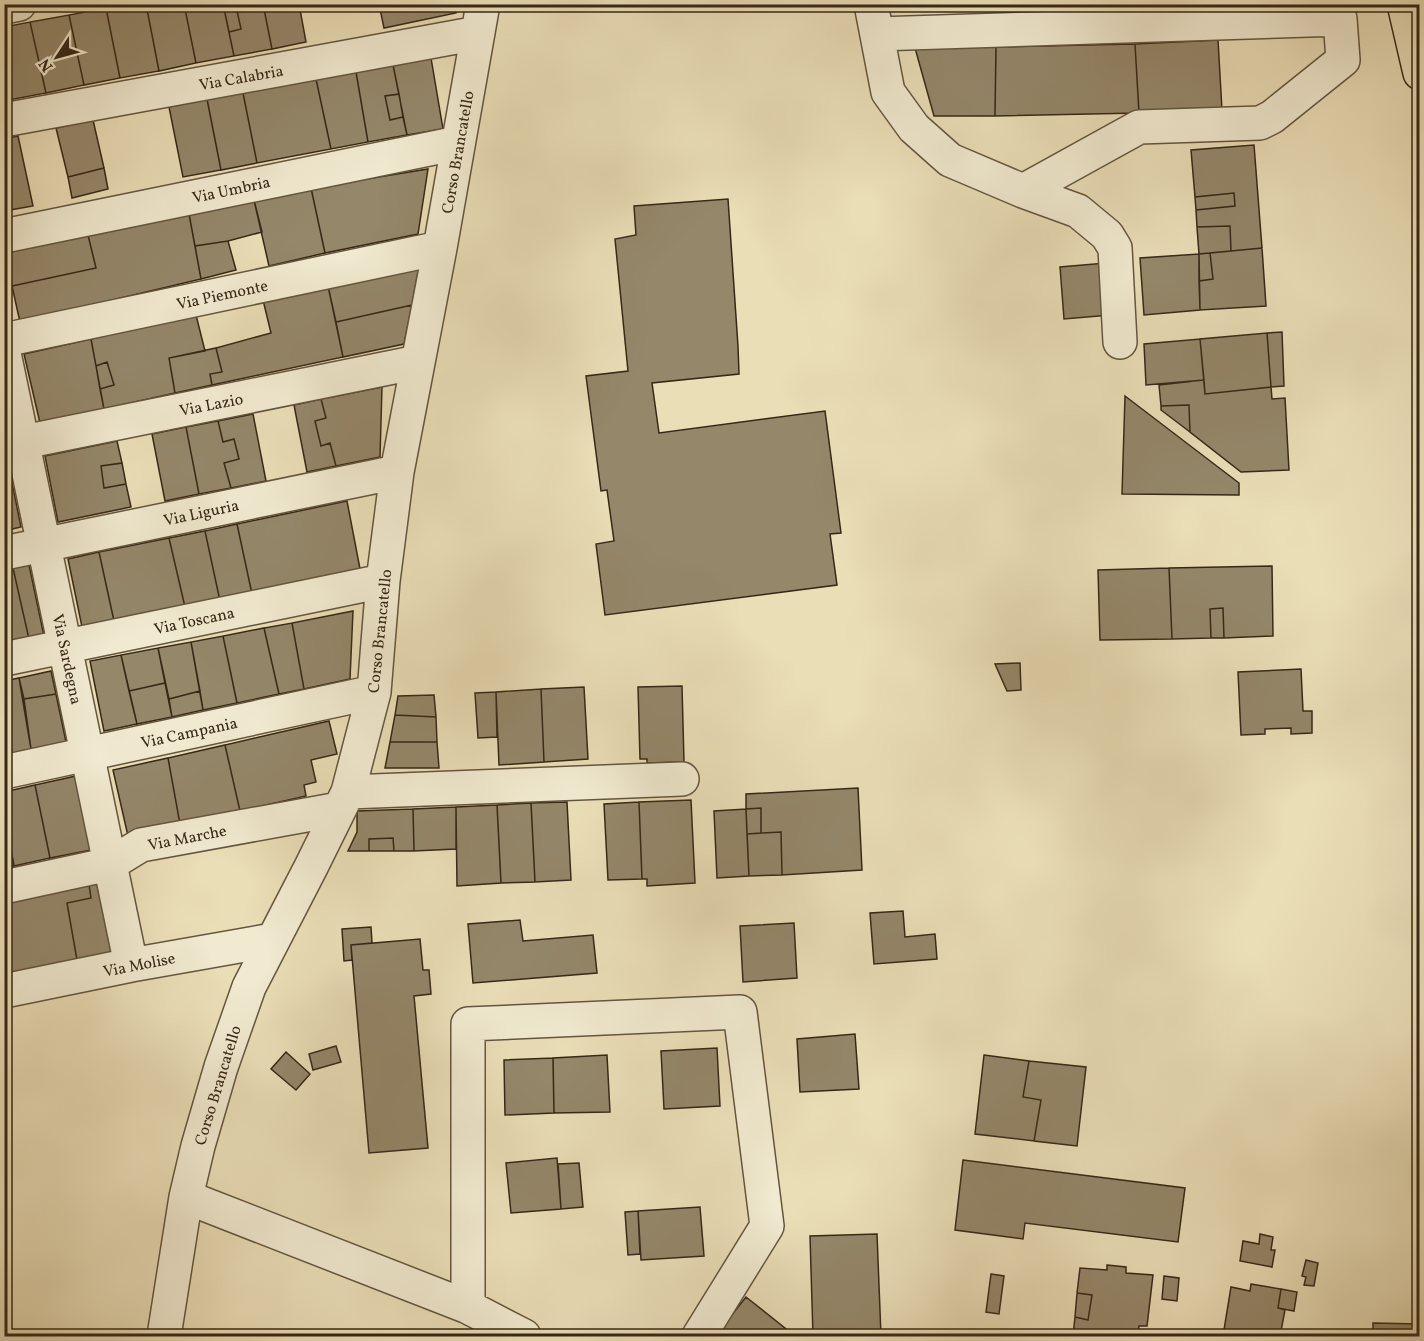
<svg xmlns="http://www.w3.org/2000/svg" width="1424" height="1341" font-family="Vollkorn,serif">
<rect width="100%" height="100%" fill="#eadeb7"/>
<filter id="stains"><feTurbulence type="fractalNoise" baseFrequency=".00333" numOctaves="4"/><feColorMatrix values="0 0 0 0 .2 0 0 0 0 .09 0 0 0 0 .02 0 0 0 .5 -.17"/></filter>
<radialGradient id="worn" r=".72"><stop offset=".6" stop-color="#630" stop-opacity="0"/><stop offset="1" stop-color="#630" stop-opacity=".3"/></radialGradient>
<!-- building -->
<path fill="#94876a" stroke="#362816" stroke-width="1.5" d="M123,4H146L159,71L120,78L106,8Z
M146,4H184L196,63L159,71Z
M184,4H223L234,56L196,63Z
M223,4H263L272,49L234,56L229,32L241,29L236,6L224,8Z
M263,4H299L306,42L272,49Z
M379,4H456V13L384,28Z
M897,4H945V11H899Z
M236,6L241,29L229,32L224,8Z
M106,8L120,78L84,85L69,15Z
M69,15L84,85L46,93L30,22Z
M30,22L46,93L9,100L4,78V27Z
M1218,40L1222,110L1139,113L1135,44Z
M1135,44L1139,113L995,116L996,47Z
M996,47L995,116H934L915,48Z
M431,58L443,129L407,135L393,65Z
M393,65L399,94L385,96L390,120L403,117L407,135L368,142L356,72Z
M356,72L368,142L331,149L316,79Z
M316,79L331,149L257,163L243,93Z
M243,93L257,163L221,170L207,99Z
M399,94L403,117L390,120L385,96Z
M207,99L221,170L183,177L169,107Z
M93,120L104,168L68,177L56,128Z
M18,136L33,206L4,211V139Z
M1254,145L1262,248L1231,251L1230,226L1197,227L1196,210L1235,206L1234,193L1195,197L1191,150Z
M104,168L108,189L72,198L68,177Z
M428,169L418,234L325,253L311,188Z
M311,188L325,253L269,266L254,200Z
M1234,193L1235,206L1196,210L1195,197Z
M728,199L738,346L739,374L652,383L659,433L825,411L841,533L830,534L837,585L605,615L596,544L614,541L607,490L601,491L586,376L628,371L615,239L636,235L634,206Z
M254,200L262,232L228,241L195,246L189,214Z
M189,214L201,279L20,322L12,286L96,268L88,235Z
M1230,226L1231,251L1199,254L1197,227Z
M88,235L96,268L12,286L5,253Z
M228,241L236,270L201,279L195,246Z
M1262,248L1266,306L1200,310L1199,281L1213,279L1210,253Z
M1210,253L1213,279L1199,281V254Z
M1199,254L1200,310L1144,315L1140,258Z
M1106,263L1110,315L1064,319L1060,267Z
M419,267L412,305L336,322L328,286Z
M328,286L343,357L212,385L210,374L222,372L216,348L271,333L263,300Z
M412,305L404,344L343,357L336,322Z
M196,315L205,351L169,358L175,393L104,409L100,389L114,385L107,362L96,366L91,339Z
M1282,332L1284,386L1271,387L1267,333Z
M1267,333L1271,387L1205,394L1200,339Z
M91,339L104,409L40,423L24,354Z
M1200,339L1204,380L1146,385L1144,344Z
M216,348L222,372L210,374L212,385L175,393L169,358Z
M107,362L114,385L100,389L96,366Z
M1204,380L1205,394L1271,387L1272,399L1285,398L1289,470L1241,472L1190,432L1189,405L1161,406L1159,385Z
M382,387L380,457L336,466L330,443L321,446L315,421L326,418L321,399Z
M1125,396L1239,483V495L1122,494Z
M321,399L326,418L315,421L321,446L330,443L336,466L307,472L294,405Z
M1189,405L1190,432L1161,410V406Z
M253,414L266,481L231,488L224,463L239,459L234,439L223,442L218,421Z
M218,421L223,442L234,439L239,459L224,463L231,488L199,494L186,427Z
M186,427L199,494L165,501L152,434Z
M117,441L122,463L101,466L104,488L126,484L131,507L58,522L45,456Z
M8,463L21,527L4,531V464Z
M122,463L126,484L104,488L101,466Z
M347,501L361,574L252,594L237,524Z
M237,524L252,594L220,601L205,531Z
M205,531L220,601L185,607L169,538Z
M169,538L185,607L114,621L99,552Z
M99,552L114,621L82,627L68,559Z
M29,565L44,636L29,639L13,568Z
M1272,566L1273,636L1224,638L1223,608L1210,609L1211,638L1172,639L1169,568Z
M13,568L29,639L12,643L4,610V570Z
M1169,568L1172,639L1100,640L1098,570Z
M1223,608L1224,638H1211L1210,609Z
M4,610L12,643L4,644Z
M353,611L350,679L304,689L292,623Z
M292,623L304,689L279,694L264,628Z
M264,628L279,694L237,703L223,636Z
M223,636L237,703L203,710L191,642Z
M191,642L200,691L169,699L158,648Z
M158,648L165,683L129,691L121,655Z
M121,655L137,724L104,731L90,661Z
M1020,663L1021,690L1007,691L995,664Z
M1301,669L1303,711H1312V733L1291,734V728L1265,729V734L1241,735L1238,672Z
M51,671L56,694L24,699L19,678Z
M19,678L31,749L4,755V681Z
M165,683L172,717L137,724L129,691Z
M682,686L684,762L647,763V759H640L638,687Z
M584,687L588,759L544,762L541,689Z
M541,689L544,762L499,765L496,692Z
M200,691L203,710L172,717L169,699Z
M496,692L497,737L478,738L475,693Z
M56,694L66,742L31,749L24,699Z
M434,695L436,717L395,715L398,696Z
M395,715L436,717L437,742H390Z
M329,721L337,754L311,760L316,782L304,785L306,796L240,811L225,745Z
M390,742H437L439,768H385Z
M225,745L240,811L180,824L168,758Z
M168,758L180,824L128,836L113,770Z
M76,776L91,850L50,858L35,785Z
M35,785L50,858L14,866L4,811V792Z
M858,788L862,870L782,875L781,832L761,833V808L746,809V794Z
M691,800L695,883L647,886V879H642L639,802Z
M567,802L571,880L535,882L531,803Z
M639,802L642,879L608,880L604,804Z
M531,803L535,882L501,883L497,805Z
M497,805L501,883L457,886L456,807Z
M456,807V849L414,851L413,809Z
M761,808V833L747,834L746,809Z
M413,809L414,851H394L393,838L369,839V851H348L357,832V811Z
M746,809L749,876L717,878L714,811Z
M781,832L782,875L749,876L747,834Z
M9,838L14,866L4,868V839Z
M393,838L394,851H369V839Z
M97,884L112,952L77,960L67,903L91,898L89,885Z
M89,885L91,898L67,903L77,960L4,975V903Z
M903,911L905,937L935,934L937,959L874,964L870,913Z
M520,920L523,941L593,935L597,973L473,983L468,924Z
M794,923L797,978L743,982L740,926Z
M371,927L372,943L351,945L352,960L344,961L342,929Z
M420,939L423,970H429L431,994L414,996L428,1148L369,1153L351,945Z
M855,1034L859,1089L800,1092L797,1039Z
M336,1046L341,1062L313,1070L309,1054Z
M717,1048L720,1106L664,1109L661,1051Z
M286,1052L310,1074L296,1090L271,1069Z
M607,1055L610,1112L554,1113L553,1058Z
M984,1055L1029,1061L1023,1097L1041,1100L1034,1141L975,1134Z
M553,1058L554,1113L505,1115L504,1060Z
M1029,1061L1086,1067L1077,1146L1034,1141L1041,1100L1023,1097Z
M557,1158L561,1209L511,1213L506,1163Z
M963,1160L1185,1188L1178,1242L1025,1223L1023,1239L955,1230Z
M579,1163L583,1207L561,1209L558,1164Z
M700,1207L704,1256L641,1260L638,1211Z
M638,1211L640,1254L628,1255L625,1212Z
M877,1234L881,1336H813L810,1236Z
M1260,1234L1273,1237L1271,1250H1275L1272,1267L1240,1261L1243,1241L1259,1244Z
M1306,1260L1318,1263L1314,1286L1304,1285L1306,1277L1302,1276Z
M1107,1265L1126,1267V1273L1153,1275L1147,1326H1139L1138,1336H1073L1075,1317L1088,1320L1092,1295L1077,1293L1080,1268L1107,1270Z
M991,1274L1004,1276L999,1314L986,1312Z
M1164,1276L1179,1278L1177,1301L1162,1299Z
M1251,1284L1281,1289L1278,1308L1285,1310L1280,1336H1223L1231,1287L1250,1291Z
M1281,1289L1297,1292L1294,1311L1278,1308Z
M1077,1293L1092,1295L1088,1320L1075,1317Z
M746,1297L795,1336H715Z
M1373,1323L1420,1324V1336H1373Z"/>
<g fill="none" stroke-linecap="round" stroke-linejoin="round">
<defs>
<path id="minor" d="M871,4L888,92L914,128L950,160L1023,191L1078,211L1107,235L1115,248L1120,342
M4,7L19,4
M877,34L1340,19L1343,60L1272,117L1260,123L1139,127L1023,191
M4,120L478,33
M4,236L458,143
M4,340L440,248
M4,353L131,965
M4,446L418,362
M4,553L397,472
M4,659L383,581
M4,772L374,692
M348,792L682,779
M4,887L110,864L141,845L339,809
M4,991L131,965L273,940
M186,1197L468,1307L524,1336
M468,1307V1024L740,1012L767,1226L699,1336
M164,1336L186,1197L198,1146L221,1067L249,987L311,867L348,792L374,692L383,581L397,472L440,248L483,4"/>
<path id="major" d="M1404,4L1420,73"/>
</defs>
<!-- minor casing -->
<use href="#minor" stroke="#63563e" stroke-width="36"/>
<!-- major casing -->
<use href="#major" stroke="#362816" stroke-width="36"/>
<!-- minor -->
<use href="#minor" stroke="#f1ead0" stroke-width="33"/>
<!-- major -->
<use href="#major" stroke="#eadeb7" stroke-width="33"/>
</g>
<g text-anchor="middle" stroke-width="4.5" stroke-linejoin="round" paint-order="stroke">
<!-- street labels -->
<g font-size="16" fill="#362816" stroke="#f1ead0">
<text transform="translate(241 77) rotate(-10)" y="6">Via Calabria</text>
<text transform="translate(457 152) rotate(-80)" y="6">Corso Brancatello</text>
<text transform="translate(231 189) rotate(-12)" y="6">Via Umbria</text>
<text transform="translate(222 294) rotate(-12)" y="6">Via Piemonte</text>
<text transform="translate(211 404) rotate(-11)" y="6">Via Lazio</text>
<text transform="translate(201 512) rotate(-12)" y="6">Via Liguria</text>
<text transform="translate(194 620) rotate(-12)" y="6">Via Toscana</text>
<text transform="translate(379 631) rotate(-84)" y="6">Corso Brancatello</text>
<text transform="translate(68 659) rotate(78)" y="6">Via Sardegna</text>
<text transform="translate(189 732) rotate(-12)" y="6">Via Campania</text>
<text transform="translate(187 837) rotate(-11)" y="6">Via Marche</text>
<text transform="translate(139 964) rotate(-11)" y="6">Via Molise</text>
<text transform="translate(217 1085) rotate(-73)" y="6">Corso Brancatello</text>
</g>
</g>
<!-- margin -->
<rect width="1424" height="1341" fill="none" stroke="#eadeb7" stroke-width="24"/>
<rect x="6" y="6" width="1412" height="1329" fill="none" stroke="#362816" stroke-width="3"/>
<rect x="12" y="12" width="1400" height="1317" fill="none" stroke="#362816" stroke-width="1.5"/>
<!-- north arrow -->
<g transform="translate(57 57) rotate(234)" stroke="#f1ead0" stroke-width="4.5" paint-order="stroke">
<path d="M0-4.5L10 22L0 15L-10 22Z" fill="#362816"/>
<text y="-9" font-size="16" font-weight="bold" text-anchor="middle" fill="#362816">N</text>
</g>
<rect width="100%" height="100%" filter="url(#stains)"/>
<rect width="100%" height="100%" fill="url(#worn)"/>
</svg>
